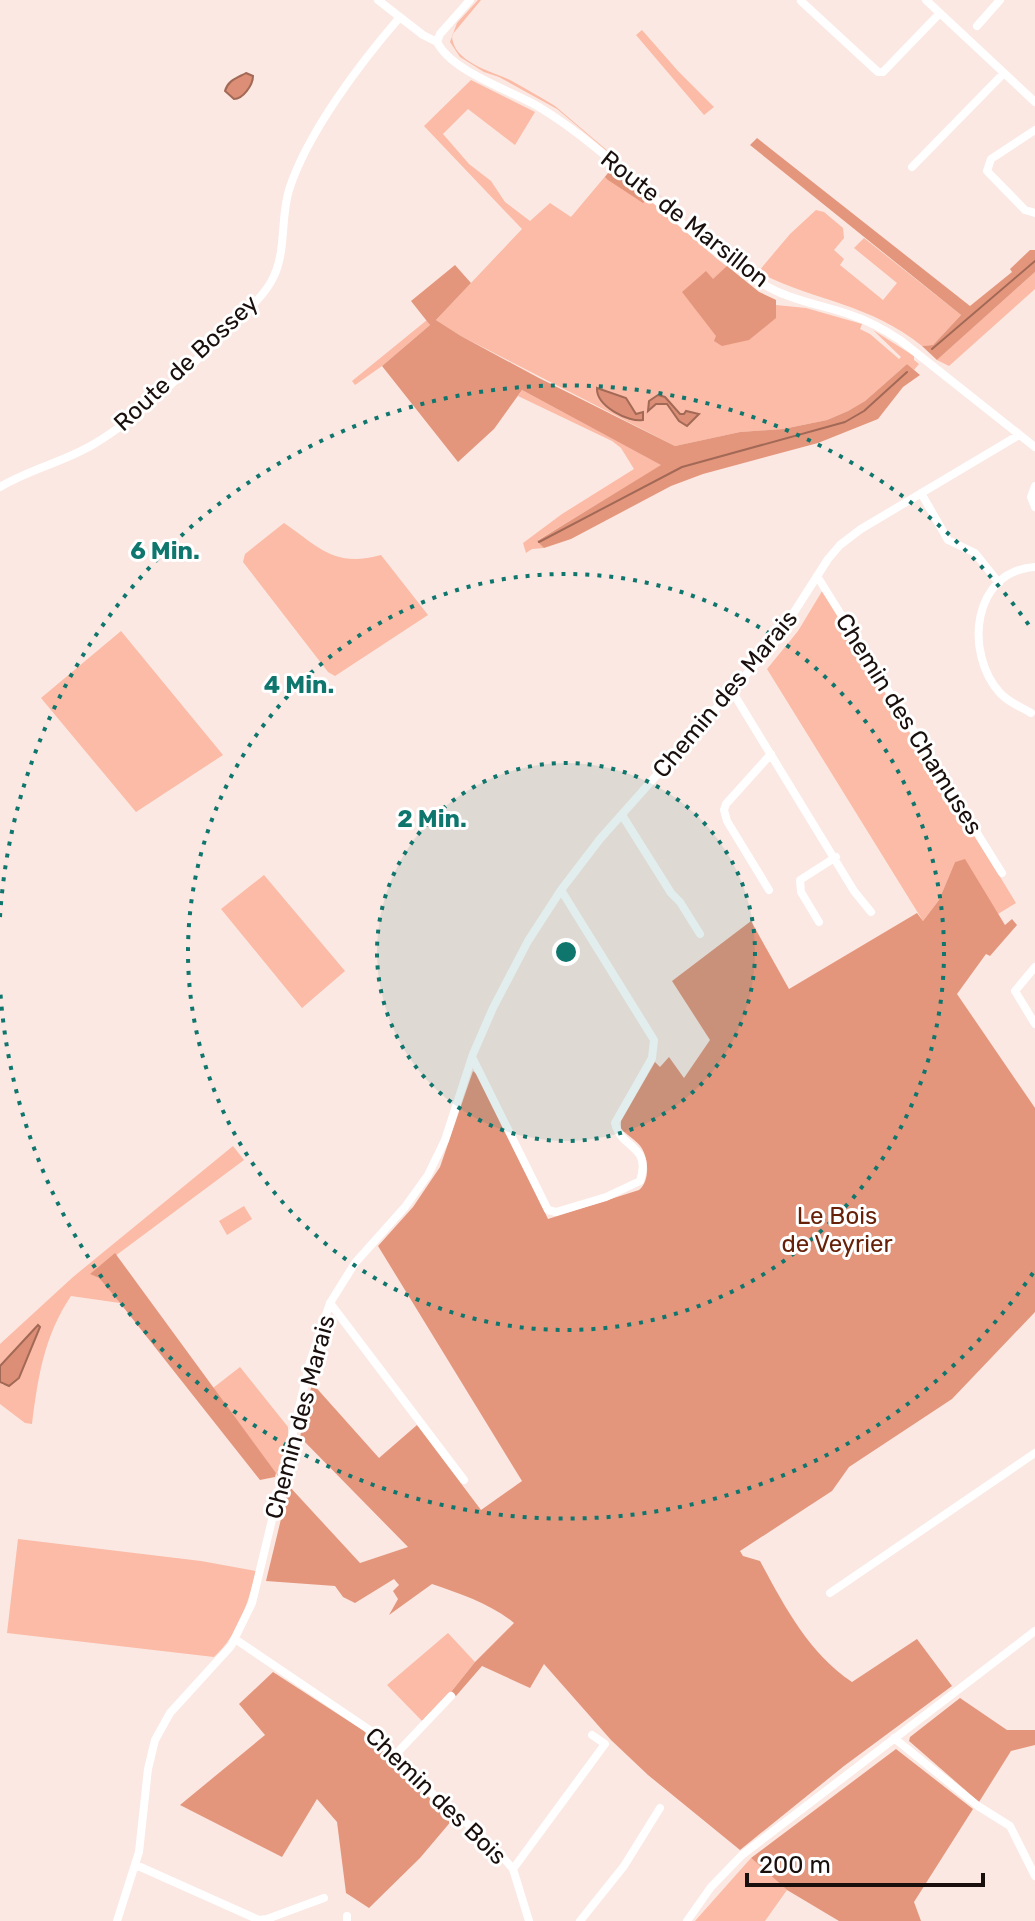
<svg xmlns="http://www.w3.org/2000/svg" width="1035" height="1921" font-family="Rubik,sans-serif">
<rect width="100%" height="100%" fill="#fbe8e2"/>
<!-- green -->
<path fill="#fbbba6" d="M478,0H481L452,35C452,62 491,71 510,80C525,88 540,97 555,106L716,243L557,109L499,77L484,72L460,57L450,42L457,23Z
M642,30L678,71L714,107L704,115L636,35Z
M471,80L535,112L515,145L468,109L443,134L469,164L491,181L505,202L530,221L550,203L571,217L613,167L716,258L759,292L776,300V305L806,308L862,324L860,329L870,334L899,359L901,357L873,330L914,356V360L919,364L914,370L907,364L865,401L848,411L827,420L783,429L740,432L675,446L461,336L436,320L522,229L424,126Z
M816,210L824,212L843,228L844,238L834,250L844,259L840,265L883,300L897,283L854,248L864,238L961,315L933,345L922,346C869,303 816,302 758,272L790,234Z
M1035,272V289L949,366L937,360Z
M427,320L430,325L382,366L355,385L352,381Z
M522,390L662,465L538,540L544,548L532,549L526,553L523,543L562,514L634,469L621,448L612,441L518,396Z
M284,523C319,547 334,568 381,555L428,615L335,676L328,672L243,562L245,554Z
M824,588L1016,903L998,914L964,860L955,862L939,900L923,921L767,669L798,631Z
M121,631L223,755L136,812L41,698Z
M264,875L345,971L302,1008L221,909Z
M233,1146L244,1160L91,1274L99,1278L120,1303L71,1296C44,1336 38,1377 32,1424L25,1423L0,1404V1382L3,1385L19,1378L40,1327L37,1326L0,1366V1344L73,1277Z
M244,1206L252,1219L227,1235L219,1221Z
M240,1367L288,1427V1437L278,1476L213,1388Z
M18,1539L201,1561L256,1571C248,1603 239,1634 214,1657L7,1633Z
M448,1633L475,1662L451,1692L422,1721L387,1685Z
M751,1858L787,1890L765,1921H695Z"/>
<!-- forest -->
<path fill="#e4967d" d="M757,138L970,306L1012,272L1010,269L1030,250H1035V272L937,360L922,346L933,345L961,315L750,145Z
M613,167L649,199L643,203L608,180L605,177Z
M455,265L471,283L436,320L461,336L539,378L675,446L740,432L783,429L827,420L848,411L865,401L907,364L920,375L903,387L878,419L818,443L703,474L671,486L571,539L544,548L537,541L661,465L522,390L494,429L458,462L382,366L430,325L411,301Z
M727,266L759,292L776,300V318L749,340L722,346L714,341L716,336L682,292L706,271L713,279Z
M965,859L1005,925L1012,919L1017,925L990,956L986,954L957,994L1035,1108V1312L952,1399L849,1467L832,1491L740,1551L743,1556L760,1561C785,1607 808,1652 852,1682L917,1639L952,1686L844,1766L740,1850L648,1775L611,1740L544,1664L530,1688L482,1666L456,1696L451,1692L475,1662L514,1623C491,1604 461,1594 432,1584L389,1615L398,1599L393,1591L399,1585L394,1579L355,1603L343,1597L335,1586L266,1581L289,1486L360,1563L408,1547L300,1437L312,1383L379,1458L417,1425L481,1510L522,1481L378,1246L413,1207L440,1167L473,1071L481,1078L548,1219L639,1190C650,1181 649,1159 641,1147C637,1141 627,1135 621,1129V1121L655,1062L660,1067L669,1057L684,1078L710,1040L672,981L751,921L789,989L917,913L923,921L939,900L955,862Z
M115,1253L276,1473L275,1477L260,1480L120,1303L99,1278L90,1274Z
M273,1672L364,1731L414,1784L453,1819L420,1858L369,1908L346,1893L337,1822L317,1799L282,1857L180,1805L265,1735L239,1704Z
M960,1698L1007,1730H1035V1745L1011,1751L979,1802L909,1741L910,1737Z
M896,1749L973,1809L914,1902L921,1921H839L787,1890L751,1858Z"/>
<!-- water -->
<path fill="#dc8f76" stroke="#a26956" stroke-width="2" d="M246,73L253,76C253,85 243,99 234,99L225,91C228,80 237,78 246,73Z
M597,388L626,398L636,414L643,412V420C629,423 596,406 597,388Z
M658,395L665,397L680,414H684L686,411L699,414L687,426L679,421L667,404H656L648,411L649,401Z
M38,1325L40,1327L19,1378L9,1386L0,1382V1366Z"/>
<g fill="none" stroke-linecap="round" stroke-linejoin="round">
<!-- stream -->
<path stroke="#a26956" stroke-width="2" d="M932,349L1035,261
M539,542L682,467L845,422L864,411L907,372"/>
<!-- minor -->
<path stroke="#fff" stroke-width="8" d="M378,0L423,35L437,42
M926,0L1035,102
M801,1L878,72H883L940,13
M977,26L1000,0
M437,42C452,72 510,90 539,107C623,158 685,240 770,288C796,302 824,305 851,315C869,321 885,330 900,340L1035,447
M437,42L440,34L470,0
M1035,130L991,159L987,171L1025,210L1035,213
M912,167L1003,74
M1035,486L1031,497L1035,507
M0,487C30,469 64,462 94,444C144,414 191,366 232,325C246,311 263,297 272,280C287,252 280,219 289,190C307,133 361,62 400,17
M921,493L948,540L975,553L999,583
M817,576L1002,873
M732,691L854,891L871,912
M1031,713C1021,707 1008,702 1000,693C964,653 972,571 1035,567
M622,815L671,893L680,902L700,934
M769,890L727,821L724,810L726,804L771,754
M819,922L801,892L800,880L836,857
M1035,967L1015,991L1035,1024
M472,1057L548,1210L556,1212L606,1197L640,1181C652,1144 621,1150 615,1123L652,1058L654,1040L561,890
M330,1303L464,1480
M830,1593L1035,1453
M235,1639L377,1735L418,1781L493,1846L513,1869L529,1921
M894,1738L978,1806L1010,1826L1035,1876
M395,1755L451,1696
M136,1865L259,1920L267,1919L324,1898
M513,1869L605,1744L592,1735
M347,1916V1921
M117,1921L139,1852L148,1769L155,1740L170,1713L231,1646L252,1603L310,1362L330,1303L355,1263L405,1207L428,1175L445,1140L473,1054L493,1008L528,941L561,890L600,839L775,642L828,559L840,545L861,529L1019,435
M580,1921L624,1866L660,1808
M687,1921L711,1887L742,1855L1035,1631"/>
</g>
<!-- distance rings -->
<circle cx="566" cy="952" r="189" fill="#0f766e" fill-opacity=".12"/>
<g fill="none" stroke="#0f766e" stroke-width="4" stroke-dasharray="4 8">
<circle cx="566" cy="952" r="189"/>
<circle cx="566" cy="952" r="378"/>
<path d="M1033 1273A567 567 0 0 1 0 987M0 917A567 567 0 0 1 1033 631"/>
</g>
<g text-anchor="middle" stroke-width="6" stroke-linejoin="round" paint-order="stroke">
<!-- street labels -->
<g font-size="24" fill="#190f0c" stroke="#fff">
<text transform="translate(685 219) rotate(38)" y="8">Route de Marsillon</text>
<text transform="translate(186 363) rotate(-43)" y="8">Route de Bossey</text>
<text transform="translate(725 694) rotate(-50)" y="8">Chemin des Marais</text>
<text transform="translate(909 724) rotate(58)" y="8">Chemin des Chamuses</text>
<text transform="translate(300 1417) rotate(-75)" y="8">Chemin des Marais</text>
<text transform="translate(436 1796) rotate(44)" y="8">Chemin des Bois</text>
</g>
<!-- park labels -->
<g font-size="24" fill="#662108" stroke="#fff">
<text x="837" y="1224">Le Bois<tspan x="837" dy="28">de Veyrier</tspan></text>
</g>
</g>
<circle cx="566" cy="952" r="12" fill="#0f766e" stroke="#fff" stroke-width="4"/>
<g font-size="24" text-anchor="middle" font-weight="bold" fill="#0f766e" stroke="#fff" stroke-width="6" stroke-linejoin="round" paint-order="stroke">
<text x="165" y="559">6 Min.</text>
<text x="299" y="693">4 Min.</text>
<text x="432" y="827">2 Min.</text>
</g>
<!-- scale -->
<path d="M747 1873v12h236v-12" fill="none" stroke="#190f0c" stroke-width="4"/>
<text x="759" y="1873" font-size="24" fill="#190f0c" stroke="#ffffff" stroke-width="6" paint-order="stroke">200 m</text>
</svg>
